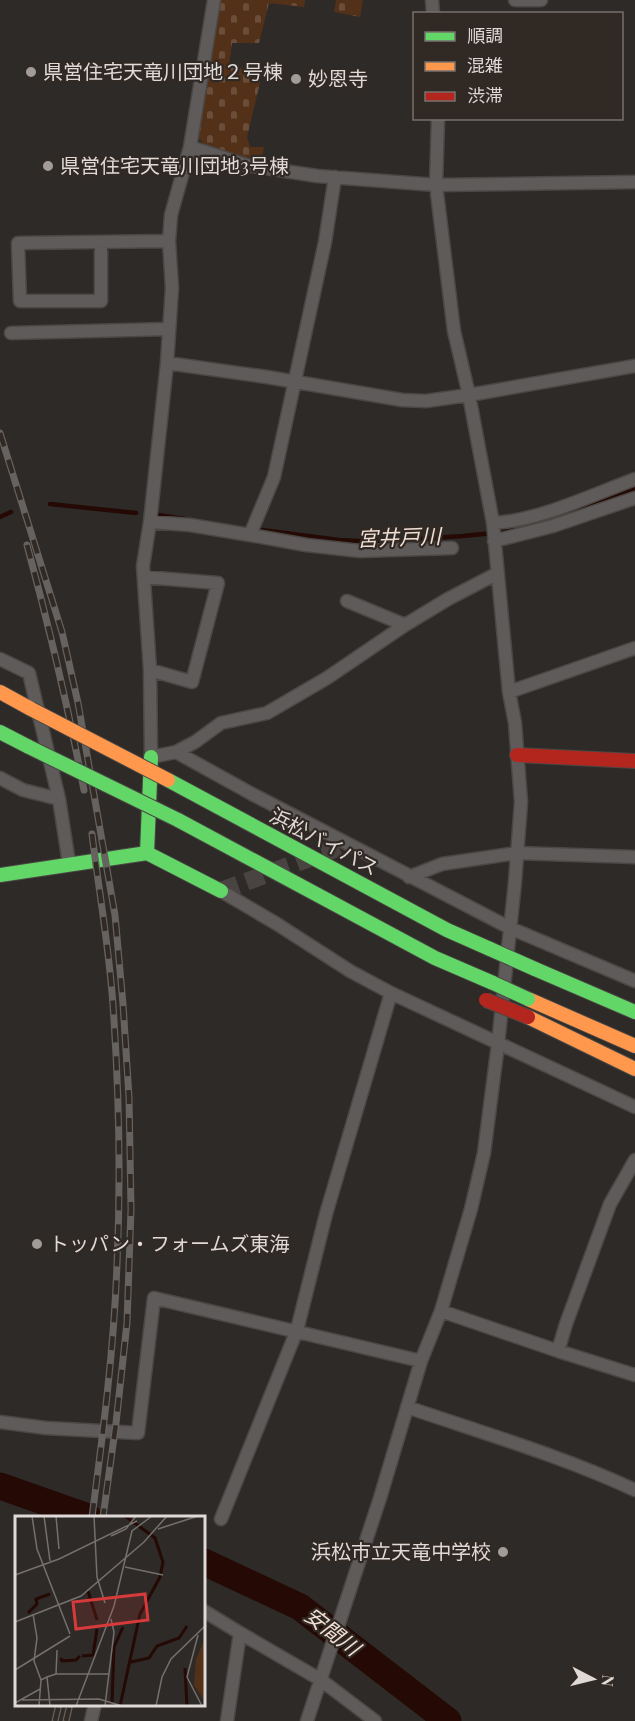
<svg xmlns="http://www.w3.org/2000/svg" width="635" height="1721" font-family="'Playfair Display','Noto Sans JP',serif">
<defs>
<pattern id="cemetery-stones" width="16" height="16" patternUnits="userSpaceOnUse" patternTransform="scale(1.5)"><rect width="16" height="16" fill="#533119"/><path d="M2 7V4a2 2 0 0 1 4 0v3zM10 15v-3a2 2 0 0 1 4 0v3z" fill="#6b4e3a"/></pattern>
</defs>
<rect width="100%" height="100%" fill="#2e2a27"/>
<!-- cemetery -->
<path fill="url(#cemetery-stones)" d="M221,0H305L304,7L269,3L259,43H232L229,67L257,70L260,83L247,137L250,147H264L262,158L245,157L205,146L197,135Z
M336,0H363L360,17L334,12Z"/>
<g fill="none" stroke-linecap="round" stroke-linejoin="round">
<!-- stream -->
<path stroke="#240904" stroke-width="4.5" d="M50,504L136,513
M158,515L185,519
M0,517L11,512
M253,529L339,540L376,542L463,536L503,532L554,517L635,489"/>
<!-- river -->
<path stroke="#240904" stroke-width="27" d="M0,1486L88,1517
M204,1562L300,1607L448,1721"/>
<!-- secondary-tunnel -->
<path stroke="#494441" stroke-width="18" stroke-dasharray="18 9" stroke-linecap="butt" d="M221,891L348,844"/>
<defs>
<path id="street" d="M214,0L190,147L171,215L169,241L172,288L167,363L150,522L143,566L150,670L151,757L176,752L252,794L510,928L635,981
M432,0L433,14
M515,0H541
M190,147L246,165L317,176L436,185L635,182
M101,243V301H20L18,243L169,241
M11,333L169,329
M167,363L267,377L402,400L426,401L469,395L635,366
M150,522L190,525L250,535L274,477L325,242L335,177
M493,523C538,521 592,495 635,479
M250,535L306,545L360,551L452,548
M494,541L553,526L635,498
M144,577L218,583L192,682L150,670
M347,601L405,625
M0,659L29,673L59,799L69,863
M509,692L635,648
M176,752L195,742L221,723L267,713L327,678L405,625L448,599L498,573
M0,778L23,790L59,799
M409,877L442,864L517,853L635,857
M221,891L277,924L350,971L391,993L635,1107
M441,1311L558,1351L635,1375
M558,1351L566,1324L610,1204L635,1160
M407,1407C483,1433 562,1456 635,1490
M0,1422L46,1428L138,1433L154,1298L421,1361
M221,1519L297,1330L326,1214L391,993
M204,1611L240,1633
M91,1721L95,1704
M227,1721L240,1633L321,1680L375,1721
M307,1721L380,1498L421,1361L441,1311L471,1209L484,1153L498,1044L515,882L521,802L515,723L509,692L493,523L469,395L454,331L436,185L438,118"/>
<path id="fast" d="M0,732L29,747
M168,780L447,930L490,949
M178,820L435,958L493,983
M147,853L151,757
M0,875L147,853L221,891
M535,969L635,1012"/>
<path id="slow" d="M0,692L31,709
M528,999L635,1046
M528,1017L635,1069"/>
<path id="jam" d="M517,755L635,761"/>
</defs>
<!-- street casing -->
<use href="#street" stroke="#4a4744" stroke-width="15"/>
<!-- fast casing -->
<use href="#fast" stroke="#4a4744" stroke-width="16"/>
<!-- slow casing -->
<use href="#slow" stroke="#4a4744" stroke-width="16"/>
<!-- jam casing -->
<use href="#jam" stroke="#4a4744" stroke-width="16"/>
<!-- street -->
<use href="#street" stroke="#5f5b5a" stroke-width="12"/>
<!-- fast -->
<use href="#fast" stroke="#63d668" stroke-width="14"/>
<!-- slow -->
<use href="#slow" stroke="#ff974d" stroke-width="14"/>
<!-- jam -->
<use href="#jam" stroke="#b3261e" stroke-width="14"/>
<defs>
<path id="rail" d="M0,433L62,632L78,703L115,915L123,1004L129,1097L131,1209L127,1323L116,1423L103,1517
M27,545C49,626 68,707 84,790
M92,1517C103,1433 114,1349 117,1264C121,1178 119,1091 113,1005C109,947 99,892 92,834
M55,1721L59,1704
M66,1721L70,1704"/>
</defs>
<!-- rail casing -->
<use href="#rail" stroke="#656260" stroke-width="7"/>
<!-- rail -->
<use href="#rail" stroke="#312924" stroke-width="4.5" stroke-dasharray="14" stroke-linecap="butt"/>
<defs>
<path id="fast-bridge" d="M29,747L178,820
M490,949L535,969
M493,983L528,999"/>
<path id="slow-bridge" d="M31,709L168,780"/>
<path id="jam-bridge" d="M486,1000L528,1017"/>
</defs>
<!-- fast-bridge casing -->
<use href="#fast-bridge" stroke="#4a4744" stroke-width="16" stroke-linecap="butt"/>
<!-- slow-bridge casing -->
<use href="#slow-bridge" stroke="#4a4744" stroke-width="16" stroke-linecap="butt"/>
<!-- jam-bridge casing -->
<use href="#jam-bridge" stroke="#4a4744" stroke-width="16" stroke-linecap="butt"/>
<!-- fast-bridge -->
<use href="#fast-bridge" stroke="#63d668" stroke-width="14"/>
<!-- slow-bridge -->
<use href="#slow-bridge" stroke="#ff974d" stroke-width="14"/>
<!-- jam-bridge -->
<use href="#jam-bridge" stroke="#b3261e" stroke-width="14"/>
</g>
<!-- markers -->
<g fill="#a19c99" stroke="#312924" stroke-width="2">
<circle cx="31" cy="72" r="6"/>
<circle cx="296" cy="79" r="6"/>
<circle cx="48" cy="166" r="6"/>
<circle cx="37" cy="1244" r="6"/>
<circle cx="503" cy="1552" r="6"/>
</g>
<g text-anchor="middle" stroke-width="4.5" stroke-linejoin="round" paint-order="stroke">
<!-- poi labels -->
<g font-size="20" fill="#dfdad7" stroke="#312924" text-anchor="start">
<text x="43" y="79">県営住宅天竜川団地２号棟</text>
<text x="308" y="86">妙恩寺</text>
<text x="60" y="173">県営住宅天竜川団地3号棟</text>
<text x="49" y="1251">トッパン・フォームズ東海</text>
<text x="491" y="1559" text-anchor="end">浜松市立天竜中学校</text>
</g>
<!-- street labels -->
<g font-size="20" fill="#dfdad7" stroke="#312924">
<text transform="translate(324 842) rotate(28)" y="7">浜松バイパス</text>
</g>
<!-- water labels -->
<g font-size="21" font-style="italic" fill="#f2dfd4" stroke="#312924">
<text transform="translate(399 538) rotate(-2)" y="7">宮井戸川</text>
<text transform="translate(332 1632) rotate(38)" y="7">安間川</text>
</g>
</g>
<!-- overview -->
<g transform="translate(15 1516)">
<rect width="190" height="190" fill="#2e2a27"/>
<path d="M190,122V186L179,169L181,143Z" fill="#533119"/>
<path fill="none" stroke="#240904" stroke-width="3" d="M73,75L82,104M13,97L22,88L21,83L35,78M67,140L78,139L82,113M46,142L47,145L61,144L65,140M116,146L134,142L142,130L164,122L172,110M170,152L172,190M97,186L99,131L108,111M105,190L125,98L145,61L148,46L140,22L110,0"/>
<path fill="none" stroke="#75706d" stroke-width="1.5" d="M17,0L22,33L55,118M29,0L35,45M41,0L44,33M79,0L82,61L90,87M143,13L183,0M96,20L111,13L121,0M110,51L148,59M0,59L44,43L122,5M18,98L22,122L19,145L26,164L32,161L35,190M0,106L66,80L129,26L152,0M183,119L172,161L187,190M0,154L55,120M41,158L42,134M32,161L41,158H94M7,184L84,183L107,190M0,187L25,173M24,190L26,164M61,190L99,90L117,15L137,0M90,190L99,116L96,103M141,190L147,161L156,143L191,109"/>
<path fill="#d73a3a" fill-opacity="0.15" stroke="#d73a3a" stroke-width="3" d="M130,78L133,104L61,113L58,86Z"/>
<rect width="190" height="190" fill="none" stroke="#dfdad7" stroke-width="3"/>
</g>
<!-- legend -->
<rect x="413" y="12" width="210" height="108" fill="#312924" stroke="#77706c" stroke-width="1.5"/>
<rect x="425" y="32" width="30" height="9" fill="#63d668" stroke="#77706c" stroke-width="1.5"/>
<text x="467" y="42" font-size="18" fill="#dfdad7">順調</text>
<rect x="425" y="62" width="30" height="9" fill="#ff974d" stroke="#77706c" stroke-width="1.5"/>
<text x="467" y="72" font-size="18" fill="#dfdad7">混雑</text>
<rect x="425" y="92" width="30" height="9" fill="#b3261e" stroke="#77706c" stroke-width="1.5"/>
<text x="467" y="102" font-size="18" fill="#dfdad7">渋滞</text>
<!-- north arrow -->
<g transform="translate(593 1679) rotate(97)" stroke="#312924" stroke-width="4.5" paint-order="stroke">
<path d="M0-4.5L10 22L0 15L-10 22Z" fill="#dfdad7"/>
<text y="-9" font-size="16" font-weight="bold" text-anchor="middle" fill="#dfdad7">N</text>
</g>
</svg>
